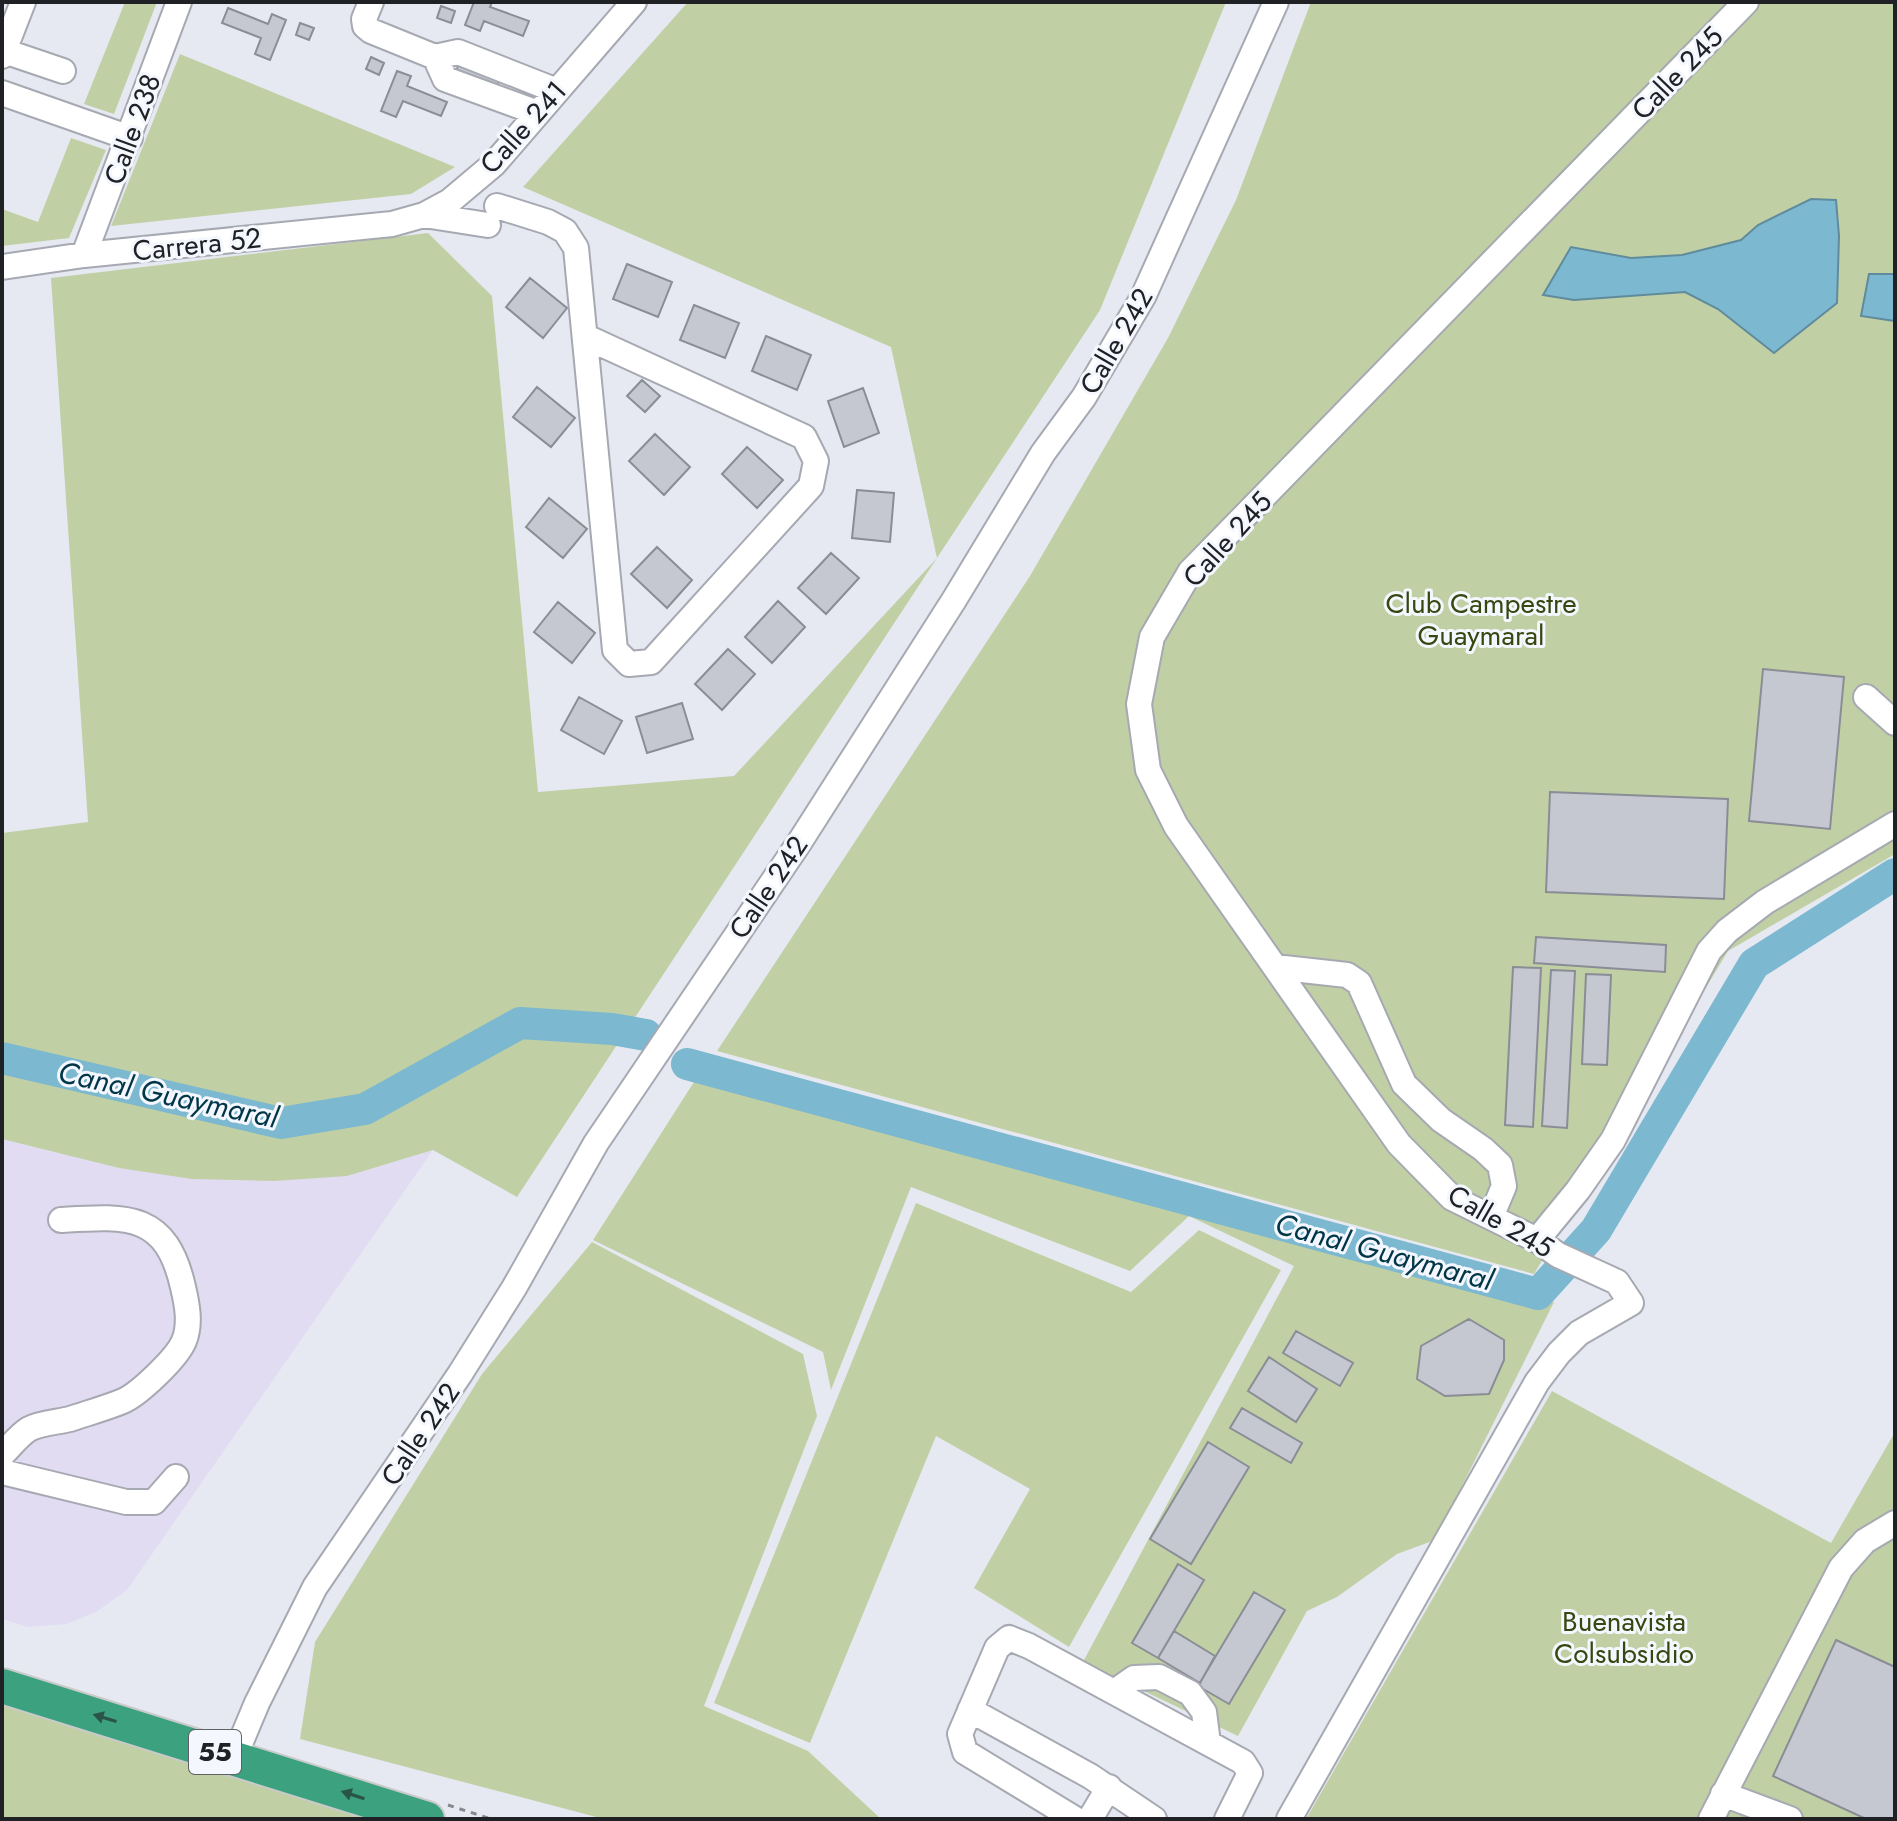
<svg xmlns="http://www.w3.org/2000/svg" width="1897" height="1821" font-family="Jost,sans-serif">
<rect width="100%" height="100%" fill="#e6e9f2"/>
<!-- industrial -->
<path fill="#e1dcf2" d="M2,1139L119,1168L347,1176L433,1150L127,1590L96,1612L67,1624L28,1627L2,1619Z"/>
<!-- green -->
<path fill="#c0d0a4" d="M125,2H157L114,114L84,104Z
M688,2H1226L1100,310L517,1197L433,1150L347,1176L274,1181L192,1179L119,1168L2,1139V833L88,822L51,278L428,233L492,296L538,792L734,776L937,558L891,347L523,187Z
M1311,2H1895V854L1728,951L1534,1274L717,1051L1030,576L1168,338L1236,200Z
M180,54L455,167L411,194L111,226Z
M71,138L106,150L69,238L2,246V209L38,222Z
M708,1060L1554,1302L1435,1540L1397,1554L1337,1597L1307,1611L1238,1736L1083,1662L1294,1266L1189,1216L1130,1271L911,1187L831,1390L823,1352L593,1240Z
M916,1203L1131,1292L1199,1230L1281,1270L1069,1647L974,1588L1030,1489L936,1436L810,1743L714,1703Z
M592,1242L803,1354L817,1416L704,1706L808,1751L881,1819H604L300,1739L315,1642L482,1374Z
M1552,1391L1831,1543L1895,1432V1819H1306Z
M2,1704L366,1819H2Z"/>
<!-- water -->
<path fill="#7cb8d0" stroke="#608b9c" stroke-width="2" d="M1811,199L1836,200L1839,236L1837,303L1774,353L1718,309L1685,292L1574,300L1543,295L1571,247L1631,258L1682,255L1741,240L1758,225Z
M1869,274H1895V321L1861,316Z"/>
<g fill="none" stroke-linecap="round" stroke-linejoin="round">
<!-- river -->
<path stroke="#7cb8d0" stroke-width="32" d="M2,1058L281,1123L365,1109L520,1023L612,1029L646,1035
M687,1064L1538,1294L1596,1230L1754,964L1895,874"/>
</g>
<!-- building -->
<path fill="#c5c8d1" stroke="#8a8d95" stroke-width="2" d="M474,2H492L490,7L529,21L523,36L484,21L480,31L465,25Z
M441,6L455,11L451,23L437,18Z
M228,8L268,24L272,14L286,20L270,60L255,54L261,38L222,23Z
M300,23L314,28L309,40L296,35Z
M371,57L384,63L379,75L366,69Z
M460,60L501,77L496,88L456,72Z
M397,71L411,76L407,86L447,102L441,116L403,101L396,117L381,111Z
M627,264L672,282L658,317L613,299Z
M530,278L567,308L543,338L506,307Z
M694,305L739,323L725,358L680,340Z
M766,336L811,355L797,390L752,371Z
M642,380L660,396L645,412L627,396Z
M537,387L575,418L551,447L513,417Z
M863,388L879,433L844,447L828,401Z
M655,434L690,467L664,495L629,461Z
M747,447L783,480L757,508L722,474Z
M857,490L894,493L890,542L852,538Z
M549,498L587,529L563,558L526,527Z
M657,547L692,580L667,608L631,574Z
M831,553L859,578L826,614L798,588Z
M778,601L805,627L772,663L745,637Z
M558,602L595,633L572,663L534,632Z
M728,649L755,674L722,710L695,684Z
M1763,669L1844,677L1830,829L1749,821Z
M579,697L622,721L604,754L561,730Z
M682,703L693,739L647,753L636,717Z
M1550,792L1728,799L1724,899L1546,892Z
M1536,937L1666,945L1665,972L1534,963Z
M1513,967L1541,968L1533,1127L1505,1125Z
M1551,970L1575,971L1567,1128L1542,1126Z
M1586,974L1611,975L1607,1065L1582,1064Z
M1469,1319L1504,1340V1360L1489,1394L1445,1396L1417,1379L1421,1346Z
M1296,1331L1353,1363L1340,1386L1283,1353Z
M1269,1357L1317,1389L1296,1422L1248,1391Z
M1242,1408L1302,1443L1291,1463L1230,1428Z
M1208,1442L1249,1467L1191,1564L1150,1539Z
M1178,1564L1204,1580L1158,1658L1132,1643Z
M1254,1592L1285,1610L1229,1704L1198,1686Z
M1174,1631L1215,1656L1200,1683L1158,1658Z
M1836,1640L1895,1667V1819H1866L1773,1776Z"/>
<g fill="none" stroke-linecap="round" stroke-linejoin="round">
<defs>
<path id="minor" d="M371,2L364,19L365,26L371,31L435,57L458,52L557,91
M4,51L63,71
M2,56L23,2
M435,57L445,79L538,113
M2,93L130,138
M497,206L548,222L565,231L576,248L615,650L629,664L651,662L811,486L816,461L804,437L586,337
M424,215L488,225
M84,255L179,2
M2,267L84,255L392,224L424,215L450,201L494,164L634,2
M1866,697L1895,723
M1275,967L1347,975L1359,983L1404,1084L1441,1120L1483,1149L1500,1165L1504,1186L1491,1217
M1537,1240L1578,1190L1613,1140L1709,951L1727,931L1765,902L1895,824
M2,1455C10,1447 19,1435 29,1429C40,1423 58,1422 70,1419C88,1413 106,1408 123,1401C139,1394 177,1358 184,1341C191,1324 187,1304 183,1287C166,1212 127,1216 61,1220
M2,1472L126,1502H154L176,1477
M1114,1692L1134,1678L1159,1677L1190,1693L1204,1712L1208,1743
M970,1710L1090,1776L1154,1819
M234,1758L257,1703L315,1587L460,1374L514,1288L596,1143L799,843L954,600L1043,453L1084,397L1143,297L1276,2
M1723,1794L1790,1819
M1075,1819L965,1752L960,1734L997,1648L1009,1638L1029,1646L1243,1762L1250,1773L1227,1819
M1090,1819L1109,1787
M1289,1819L1537,1382L1559,1353L1579,1333L1631,1303L1617,1282L1558,1255L1537,1240L1452,1198L1399,1144L1176,826L1148,770L1139,704L1152,637L1190,572L1746,2
M1711,1819L1841,1568L1865,1541L1895,1523"/>
<path id="highway" d="M2,1686L427,1819"/>
</defs>
<!-- minor casing -->
<use href="#minor" stroke="#a6a9b1" stroke-width="28"/>
<!-- highway casing -->
<use href="#highway" stroke="#c9caca" stroke-width="38"/>
<!-- path -->
<path stroke="#86888e" stroke-width="3" stroke-dasharray="6 6" stroke-linecap="butt" d="M448,1805L491,1819"/>
<!-- minor -->
<use href="#minor" stroke="#fff" stroke-width="24"/>
<!-- highway -->
<use href="#highway" stroke="#3ca17f" stroke-width="34"/>
</g>
<!-- one-way arrows -->
<defs><path id="oneway-solid" d="M-6-.8H1V-3.2L6.5 0L1 3.2V.8H-6Z" transform="scale(2)"/></defs>
<g fill="#2b5448">
<use href="#oneway-solid" transform="translate(105 1718) rotate(-163)"/>
<use href="#oneway-solid" transform="translate(353 1795) rotate(-162)"/>
</g>
<g text-anchor="middle" stroke-width="6" stroke-linejoin="round" paint-order="stroke">
<!-- shield labels -->
<rect fill="#f4f7fe" stroke="#606165" stroke-width="2" x="189" y="1730" width="52" height="44" rx="6"/>
<g font-size="26" font-weight="bold" fill="#202124">
<text x="215" y="1761">55</text>
</g>
<!-- street labels -->
<g font-size="28" fill="#202124" stroke="#f4f7fe">
<text transform="translate(1677 73) rotate(-46)" y="10">Calle 245</text>
<text transform="translate(523 127) rotate(-48)" y="10">Calle 241</text>
<text transform="translate(132 129) rotate(-70)" y="10">Calle 238</text>
<text transform="translate(197 244) rotate(-6)" y="10">Carrera 52</text>
<text transform="translate(1116 341) rotate(-60)" y="10">Calle 242</text>
<text transform="translate(1227 539) rotate(-48)" y="10">Calle 245</text>
<text transform="translate(768 887) rotate(-56)" y="10">Calle 242</text>
<text transform="translate(1501 1221) rotate(30)" y="10">Calle 245</text>
<text transform="translate(420 1434) rotate(-56)" y="10">Calle 242</text>
</g>
<!-- park labels -->
<g font-size="28" fill="#374710" stroke="#f4f7fe">
<text x="1481" y="613">Club Campestre<tspan x="1481" dy="32">Guaymaral</tspan></text>
<text x="1624" y="1631">Buenavista<tspan x="1624" dy="32">Colsubsidio</tspan></text>
</g>
<!-- water labels -->
<g font-size="30" font-style="italic" fill="#003647" stroke="#f4f7fe">
<text transform="translate(168 1095) rotate(12)" y="10">Canal Guaymaral</text>
<text transform="translate(1384 1252) rotate(15)" y="10">Canal Guaymaral</text>
</g>
</g>
<!-- border -->
<rect width="1897" height="1821" fill="none" stroke="#202124" stroke-width="8"/>
</svg>
